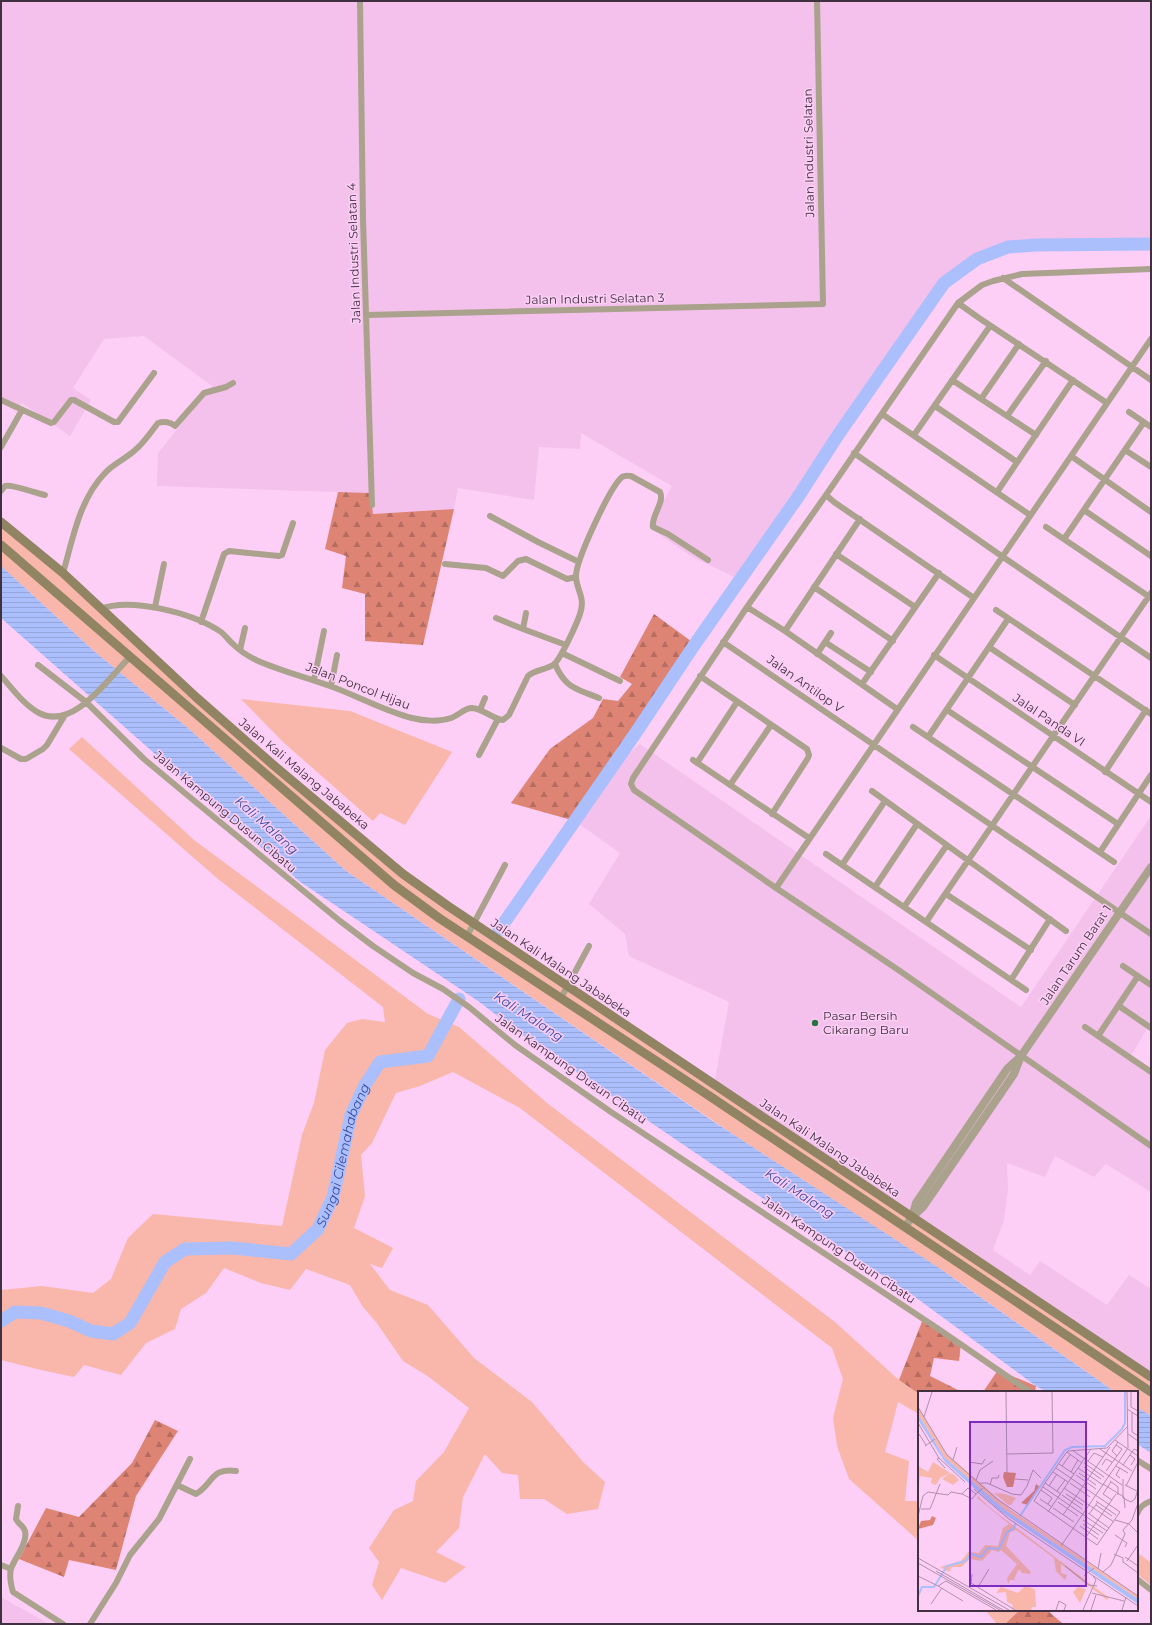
<svg xmlns="http://www.w3.org/2000/svg" width="1152" height="1625" font-family="Montserrat,sans-serif">
<defs>
<pattern id="forest-firs" width="22" height="20" patternUnits="userSpaceOnUse"><rect width="22" height="20" fill="#dd8474"/><path d="M5 1l3.5 6h-7zM16 11l3.5 6h-7z" fill="#b56c61"/></pattern>
<pattern id="water-rules" width="6" height="5" patternUnits="userSpaceOnUse"><rect width="6" height="5" fill="#acbffd"/><path d="M0 2.5h6" fill="none" stroke="#95a4da"/></pattern>
</defs>
<rect width="100%" height="100%" fill="#fdcff6"/>
<!-- built -->
<path fill="#f3c1ec" d="M1,1H1151V245L1008,247L977,259L953,276L940,288L740,580L691,556L649,527L672,486L581,433L580,449L539,447L534,500L458,488L454,509L372,514L370,493L157,486L158,453L212,386L144,336L104,339L73,388L91,400L70,436L22,403L15,411L1,402Z
M640,744L1021,1007L1151,816V1022L1129,1059L1151,1076V1192L1106,1164L1094,1177L1055,1156L1045,1177L1007,1163L1008,1189L1004,1220L993,1250L1030,1275L1040,1261L1107,1305L1129,1275L1151,1289V1377L714,1085L729,1002L629,956L625,934L589,904L620,853L575,821L611,769Z
M1,1597L49,1624H1Z"/>
<!-- green -->
<path fill="#f8b7aa" d="M1,522L403,874L1151,1377V1416L1137,1407V1392H1115L955,1279L734,1135L346,871L189,729L95,652L1,566Z
M241,699L350,711L452,752L405,825L380,813L373,821L283,742Z
M82,737L194,840L428,1014L459,1027L547,1103L835,1322L899,1380L919,1394V1414L898,1402L885,1452L909,1461L905,1501H919V1541L849,1479L837,1446L833,1418L843,1379L832,1348L520,1108L453,1072L420,1086L396,1093L372,1143L361,1155L365,1196L354,1228L393,1248L382,1268L370,1264L390,1290L428,1305L474,1358L532,1402L584,1463L605,1482L598,1509L567,1514L544,1499H520L518,1475L502,1473L485,1454L463,1497L459,1528L436,1552L466,1567L445,1583L401,1568L382,1600L372,1585L379,1562L369,1548L394,1510L413,1501L416,1481L444,1452L469,1408L429,1377L403,1361L376,1322L363,1307L350,1285L306,1269L290,1290L261,1283L224,1268L206,1293L181,1309L175,1329L146,1343L121,1375L84,1365L74,1377L41,1370L1,1360V1290L42,1286L93,1293L111,1279L128,1238L153,1214L282,1226L302,1135L314,1103L325,1050L347,1023L362,1019L385,1022L383,1007L218,879L69,749Z
M1137,1552L1151,1563V1585L1137,1574Z
M985,1610H1020L1005,1624H997Z"/>
<!-- forest -->
<path fill="url(#forest-firs)" d="M338,492L370,493L373,514L454,509L423,645L365,641V594L342,588L346,556L325,549Z
M654,614L695,644L575,821L511,803L550,749L593,718L603,699L618,701L632,684L620,677Z
M923,1319L961,1343L959,1361L934,1358L930,1376L962,1392H919V1394L899,1380Z
M998,1370L1036,1386L1035,1392H983Z
M155,1420L178,1431L136,1496L116,1570L69,1560L64,1577L19,1559L46,1508L79,1517L132,1463Z
M1020,1610H1047L1063,1624H1005Z"/>
<!-- water -->
<path fill="url(#water-rules)" d="M1,566L95,652L189,729L346,871L714,1122L939,1268L1115,1392H1047L1036,1386L911,1294L750,1190L525,1037L478,1001L299,881L1,618Z
M1137,1407L1151,1416V1453L1137,1444Z"/>
<g fill="none" stroke-linecap="round" stroke-linejoin="round">
<!-- river -->
<g stroke="#acbffd" stroke-width="13">
<path d="M499,930L635,734L695,644L798,497L838,435L944,283L977,259L1008,247L1036,245L1151,244"/>
<path id="s1" d="M1,1321L15,1312L41,1313L69,1321L91,1331L113,1334L130,1323L165,1262L185,1249L233,1248L291,1254L318,1229L333,1197L351,1115L365,1085L380,1062L428,1056L459,999"/>
</g>
<!-- minor -->
<path stroke="#aaa28c" stroke-width="6" d="M360,1L363,219L372,505
M1151,269L1022,274L993,281L982,285L958,303L826,495L747,607L633,778L631,784L634,790L776,888L897,969L1151,1146
M1003,278L1151,380
M958,303L979,318L1107,403
M367,315L823,304L817,1
M952,380L1036,435
M981,399L1019,344
M1,400L51,423L54,422L71,400H74L114,422H118L154,373
M935,406L1017,462
M1129,412L1151,427
M882,414L1030,515
M1007,416L1046,361
M914,435L990,326
M1,447L22,410
M1125,450L1151,467
M854,453L1003,557L1151,658
M1071,456L1151,512
M1,491L5,486C12,484 35,493 45,495
M997,492L1073,380
M826,495L834,502L974,598
M1084,510L1151,556
M490,516L538,542L579,562
M1046,527L1151,598
M1064,539L1144,422
M836,554L915,607
M445,564L486,568L503,576L518,561L526,559L567,579L576,577
M63,573C73,539 79,500 105,473C113,464 125,459 134,451C144,443 150,433 158,423C164,421 171,422 175,426L204,393L226,387L233,383
M814,587L893,641
M155,607L164,564
M747,607L785,631L897,709
M100,609C131,597 191,613 218,630C225,634 228,640 234,645C240,651 248,656 256,660C280,671 306,677 330,686C358,696 384,711 412,718C423,721 440,722 451,718C458,716 464,708 472,708C484,709 492,719 503,720L509,715L528,676C535,670 545,670 553,665C560,661 577,623 580,614C586,597 576,590 576,576C576,560 610,487 622,477C625,475 628,476 631,476L660,492C665,503 651,515 653,527L668,534L708,560
M996,610L1151,714
M526,613L523,629L566,645
M496,618L523,629
M201,622L224,554L229,551L279,556L282,555L293,523
M785,631L860,519
M723,642L1151,934
M825,642L871,672
M989,647L1075,705
M240,650L245,628
M562,653L620,681
M817,654L831,633
M934,655L1151,802
M555,664C565,688 577,689 599,698
M38,665L86,702L144,759L186,794L340,921L373,946L413,973L443,989L469,1007L515,1045L611,1112L937,1328L1030,1392
M1,676C12,688 24,705 39,713C74,731 108,678 130,657
M700,676L807,749L809,755L808,758L772,814
M314,680L324,631
M862,684L939,573
M331,686L337,655
M480,710L485,698
M947,710L1118,824
M913,727L1114,862
M928,737L1008,619
M1,748L21,759H26L43,749L47,745L65,715
M479,755L498,719
M693,760L809,838
M697,763L737,702
M1105,772L1146,710
M730,785L771,725
M872,791L1066,931
M1100,852L1151,775
M826,854L1026,990
M842,865L885,801
M875,887L917,824
M776,888L1151,339
M946,894L1031,950
M904,907L947,845
M926,922L1151,593
M467,936L505,865
M1123,966L1151,985
M1011,980L1050,919
M561,998L589,946
M1119,1006L1151,1028
M1085,1027L1151,1072
M1098,1036L1138,976
M1137,1460L1151,1469
M177,1485L196,1494C213,1484 211,1467 236,1471
M18,1506L16,1519C18,1524 24,1526 25,1531C28,1543 14,1559 11,1569C9,1576 11,1585 13,1592L63,1624
M1137,1514C1139,1508 1145,1503 1151,1501
M1,1565L11,1569
M1137,1579L1151,1590
M90,1624L116,1583L130,1555L159,1519L190,1459"/>
<!-- tertiary -->
<path stroke="#aaa28c" stroke-width="8" d="M912,1217L916,1203L1007,1069L1019,1058
M905,1227L912,1217L923,1207L1014,1074L1021,1056L1151,867"/>
<!-- secondary -->
<path stroke="#908463" stroke-width="9" d="M1,522L63,573L197,698L271,763L403,874L448,906L1151,1377
M1,545L394,885L439,918L708,1095L1151,1392"/>
</g>
<!-- markers -->
<circle fill="#2a7442" stroke="#fdcff6" stroke-width="1.5" cx="815" cy="1023" r="4"/>
<g text-anchor="middle" stroke-width="3" stroke-linejoin="round" paint-order="stroke">
<!-- street labels -->
<g font-size="12" fill="#41303f" stroke="#fdcff6">
<text transform="translate(809 153) rotate(-91)" y="4">Jalan Industri Selatan</text>
<text transform="translate(354 253) rotate(-92)" y="4">Jalan Industri Selatan 4</text>
<text transform="translate(595 299) rotate(-1)" y="4">Jalan Industri Selatan 3</text>
<text transform="translate(805 684) rotate(35)" y="4">Jalan Antilop V</text>
<text transform="translate(358 686) rotate(21)" y="4">Jalan Poncol Hijau</text>
<text transform="translate(1049 720) rotate(34)" y="4">Jalal Panda VI</text>
<text transform="translate(304 774) rotate(40)" y="4">Jalan Kali Malang Jababeka</text>
<text transform="translate(225 812) rotate(40)" y="4">Jalan Kampung Dusun Cibatu</text>
<text transform="translate(1076 955) rotate(-56)" y="4">Jalan Tarum Barat 1</text>
<text transform="translate(561 968) rotate(34)" y="4">Jalan Kali Malang Jababeka</text>
<text transform="translate(571 1069) rotate(35)" y="4">Jalan Kampung Dusun Cibatu</text>
<text transform="translate(830 1148) rotate(34)" y="4">Jalan Kali Malang Jababeka</text>
<text transform="translate(839 1250) rotate(34)" y="4">Jalan Kampung Dusun Cibatu</text>
</g>
<!-- poi labels -->
<g font-size="12" fill="#41303f" stroke="#fdcff6" text-anchor="start">
<text x="823" y="1020">Pasar Bersih<tspan x="823" dy="14">Cikarang Baru</tspan></text>
</g>
<!-- water labels -->
<g font-size="13" font-style="italic" fill="#3a4ba3" stroke="#fdcff6">
<text transform="translate(267 825) rotate(42)" y="5">Kali Malang</text>
<text transform="translate(529 1016) rotate(33)" y="5">Kali Malang</text>
<text dy="5" stroke="none"><textPath href="#s1" startOffset="454">Sungai Cilemahabang</textPath></text>
<text transform="translate(800 1193) rotate(33)" y="5">Kali Malang</text>
</g>
</g>
<!-- overview -->
<g transform="translate(918 1391)">
<rect width="220" height="220" fill="#fdcff6"/>
<path d="M0,16L28,62L93,119L220,205V208L87,119L61,97L26,66L0,23ZM15,71L32,82L22,87L18,94L13,92L14,87L2,85L0,98V75L10,81ZM76,102L87,103L98,107L93,114H90ZM60,105L71,116L191,207L189,209L143,173V182L149,184L147,189L138,180L136,167L98,139L92,141L88,155L113,181L112,183L104,182L101,178L96,188L99,189H92L90,193L89,187L99,173L83,159L81,161L74,159L64,170L52,168L43,176H34L31,181L22,176L43,170L50,161L61,162L67,154L80,155L85,137L91,133L59,107ZM108,194L117,199L118,216H114L113,219H97L94,217L95,214L89,211L88,201L78,202L83,196L100,202ZM160,196L168,198L162,212L155,201Z" fill="#f8b7aa"/>
<path d="M86,81L98,82L95,96H89L85,86ZM118,93L122,96L110,114L103,112L116,100ZM14,125L18,127L15,134L0,138L3,130L12,129Z" fill="#dd8474"/>
<path d="M32,82L36,84L41,89L35,94L24,88ZM110,204L116,208L111,216L102,214Z" fill="#f8b7aa"/>
<path d="M0,23L26,66L87,119L220,208V213L82,120L27,71L0,29Z" fill="#acbffd"/>
<path fill="none" stroke="#acbffd" stroke-width="2" d="M102,125L147,59L154,56L187,55L204,38L207,32V1M0,205L4,196H16L29,175L47,170L53,163L63,166L70,157L81,158L89,141L95,138L98,132"/>
<path fill="none" stroke="#b28fad" stroke-width="1" d="M88,1L89,82M209,1L210,57M213,1V16L220,20M0,16L29,64L79,108L220,205M209,18L220,25M214,21V41L219,44M6,26L14,1M0,32L21,67L47,91M1,43L8,54M210,43L220,50M197,49L220,65M7,55L17,48M182,58L214,80M154,59L204,94M149,61L164,72M89,63L135,62L134,1M212,64L217,68L213,74M199,65L194,60L200,51M21,67L19,68L27,77M35,69L39,56M170,70L176,62L185,66M51,71L64,73L67,68M166,72L186,86M141,73L156,83M184,74L188,68L194,71M205,74L216,58L220,60M144,75L152,64M198,75L210,82M166,76L183,88M138,77L202,121L179,154L116,110L127,92L148,62L150,60L189,57L209,36M160,77L185,94M188,80L204,58L198,54M135,81L150,91M153,81L160,69M161,82L178,94M158,84L178,98M202,87L198,84L202,77M97,88L110,89M205,88V107L213,111L217,108L219,101M58,89L62,79L75,70M192,90L200,96V104M193,91L185,103L194,109M62,92H69L94,103L103,104L109,95L115,79L123,87M127,92L143,103M152,92L172,106M185,93L206,106L207,117M72,94L74,87H80L81,84M207,94L219,100M131,95L139,83M208,95L220,71M125,96L189,140M146,97L196,131M56,98L91,128L220,215M123,99L134,107L130,113M139,100L147,89M44,103L54,108L58,103M148,103L165,114M144,104L164,118M122,108L134,116M178,110L198,124M140,111L160,125M178,114L194,125M135,117L156,131M3,118H12L22,93M130,121L173,58M170,122L191,137M171,123L180,111M145,124L192,56M0,125L5,105L10,101L30,104L33,101L44,103L50,97L58,103L65,97M165,129L185,142M197,129L211,133L220,142M165,133L181,144M162,135L180,148M197,144L209,152L207,156M168,146L198,103M143,155L210,57M196,163L205,167V171L220,182M207,166L220,175M0,167L91,219M209,170L220,154M0,172L82,219M147,175L171,194L179,195M180,178L183,162M18,180L85,219M185,181L193,174L207,143L205,139L214,129L220,112M54,183L53,192L97,219M0,185L20,195L28,190L78,219M166,185L176,177M20,195L45,210M60,196L71,178M174,202L206,210M13,213L24,197M138,219L141,210L148,214L146,219M165,219L178,189L175,185M173,219L178,204M204,219L208,206"/>
<path fill="#7b2cbf" fill-opacity="0.15" stroke="#7b2cbf" stroke-width="2" d="M52,31H168V195H52Z"/>
<rect width="220" height="220" fill="none" stroke="#41303f" stroke-width="2"/>
</g>
<!-- border -->
<rect width="1152" height="1625" fill="none" stroke="#41303f" stroke-width="4"/>
</svg>
